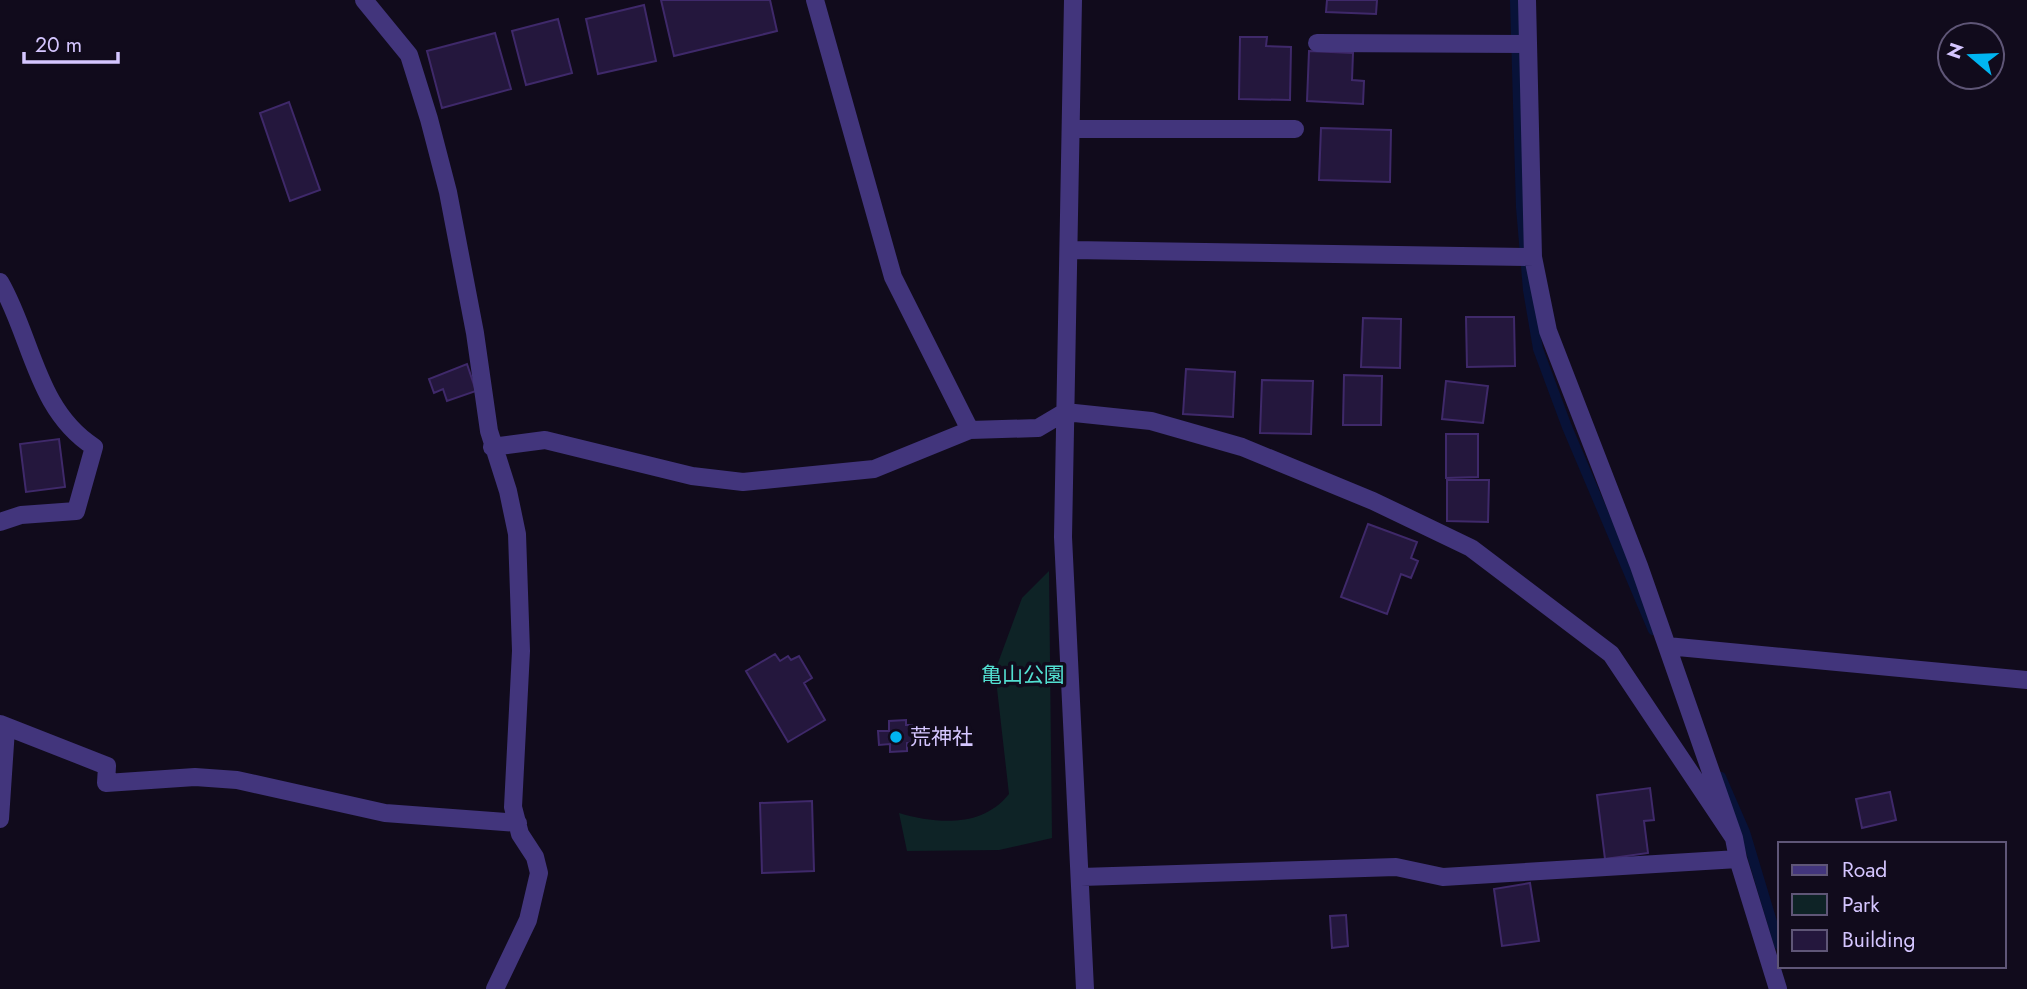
<svg xmlns="http://www.w3.org/2000/svg" width="2027" height="989" font-family="Jost,'Noto Sans JP',sans-serif">
<rect width="100%" height="100%" fill="#110b1c"/>
<!-- green -->
<path fill="#0e2326" d="M1049,571L1052,838L999,850L907,851L899,813C937,824 982,828 1009,794L995,671L1022,598Z"/>
<g fill="none" stroke-linecap="round" stroke-linejoin="round">
<!-- stream -->
<path stroke="#081238" stroke-width="10" d="M1515,0L1521,207L1528,290L1538,349L1567,427L1653,630
M1721,777L1745,832L1779,945"/>
</g>
<!-- building -->
<path fill="#24173d" stroke="#3f296a" stroke-width="2" d="M661,0H770L777,31L674,56Z
M1327,0H1377L1376,14L1326,12Z
M644,5L656,61L598,74L586,19Z
M558,19L572,73L526,85L512,31Z
M495,33L511,89L442,108L427,51Z
M1240,37H1267L1266,46L1291,47L1290,100L1239,99Z
M1309,51L1353,53L1352,80L1364,81L1363,104L1307,101Z
M289,102L320,190L290,201L260,113Z
M1321,128L1391,130L1390,182L1319,180Z
M1466,317H1514L1515,366L1467,367Z
M1363,318L1401,319L1400,368L1361,367Z
M467,364L476,391L447,401L443,389L434,393L429,379Z
M1186,369L1235,372L1233,417L1183,414Z
M1344,375L1382,376L1381,425H1343Z
M1262,380L1313,381L1311,434L1260,433Z
M1446,381L1488,386L1483,423L1442,419Z
M1446,434H1478V477L1446,478Z
M59,439L65,487L26,492L20,444Z
M1447,480H1489L1488,522L1447,521Z
M1368,524L1417,542L1411,558L1418,561L1411,578L1401,574L1387,614L1341,597Z
M775,654L780,661L788,656L791,660L799,656L812,678L804,683L825,720L788,742L746,671Z
M906,720V725H913L914,742L907,743V751L890,752V744L879,745L878,731H889V721Z
M1650,788L1654,820L1644,821L1648,853L1605,859L1597,795Z
M1890,792L1896,820L1862,828L1856,799Z
M812,801L814,871L762,873L760,803Z
M1530,883L1539,941L1502,946L1494,889Z
M1346,915L1348,946L1332,948L1330,916Z"/>
<g fill="none" stroke-linecap="round" stroke-linejoin="round">
<!-- minor -->
<path stroke="#42357c" stroke-width="18" d="M364,0L409,55L429,119L448,192L475,333L489,431L508,491L517,534L521,651L513,807L520,834L535,857L539,873L528,920L495,989
M815,0L893,277L970,430
M1073,0L1063,537L1085,989
M1527,0L1533,257L1548,331L1639,566L1734,838L1738,859L1778,989
M1317,43L1528,44
M1072,129H1295
M1071,250L1533,257
M0,282C32,337 36,410 94,447L76,511L21,515L0,522
M492,447L545,440L692,476L743,482L874,469L970,430L1038,428L1065,412L1151,421L1242,447L1373,501L1471,548L1611,654L1734,838
M1667,646L2027,680
M0,724L107,766L106,783L195,777L237,780L385,813L518,823
M0,819L6,729
M1081,877L1396,867L1443,877L1738,859"/>
</g>
<!-- markers -->
<circle fill="#00b5f1" stroke="#110b1c" stroke-width="2.5" cx="896" cy="737" r="7"/>
<g text-anchor="middle" stroke-width="7" stroke-linejoin="round" paint-order="stroke">
<!-- park labels -->
<g font-size="21" fill="#52dfd1" stroke="#110b1c">
<text x="1023" y="682">亀山公園</text>
</g>
<!-- poi labels -->
<g font-size="21" fill="#d5c6ff" stroke="#110b1c" text-anchor="start">
<text x="910" y="744">荒神社</text>
</g>
</g>
<!-- legend -->
<rect x="1778" y="842" width="228" height="126" fill="#110b1c" stroke="#5f5677" stroke-width="2"/>
<rect x="1792" y="865" width="35" height="10" fill="#42357c" stroke="#5f5677" stroke-width="2"/>
<text x="1842" y="877" font-size="21" fill="#d5c6ff">Road</text>
<rect x="1792" y="894" width="35" height="21" fill="#0e2326" stroke="#5f5677" stroke-width="2"/>
<text x="1842" y="912" font-size="21" fill="#d5c6ff">Park</text>
<rect x="1792" y="930" width="35" height="21" fill="#24173d" stroke="#5f5677" stroke-width="2"/>
<text x="1842" y="947" font-size="21" fill="#d5c6ff">Building</text>
<!-- north arrow -->
<g transform="translate(1971 56) rotate(289)"><circle r="33" fill="#110b1c" stroke="#5f5677" stroke-width="2"/>
<path d="M0-5L12 26L0 18L-12 26Z" fill="#00b5f1"/>
<text y="-10" font-size="19" font-weight="bold" text-anchor="middle" fill="#d5c6ff">N</text>
</g>
<!-- scale -->
<path d="M24 52v10h94v-10" fill="none" stroke="#d5c6ff" stroke-width="3.5"/>
<text x="35" y="52" font-size="21" fill="#d5c6ff" stroke="#110b1c" stroke-width="5" paint-order="stroke">20 m</text>
</svg>
